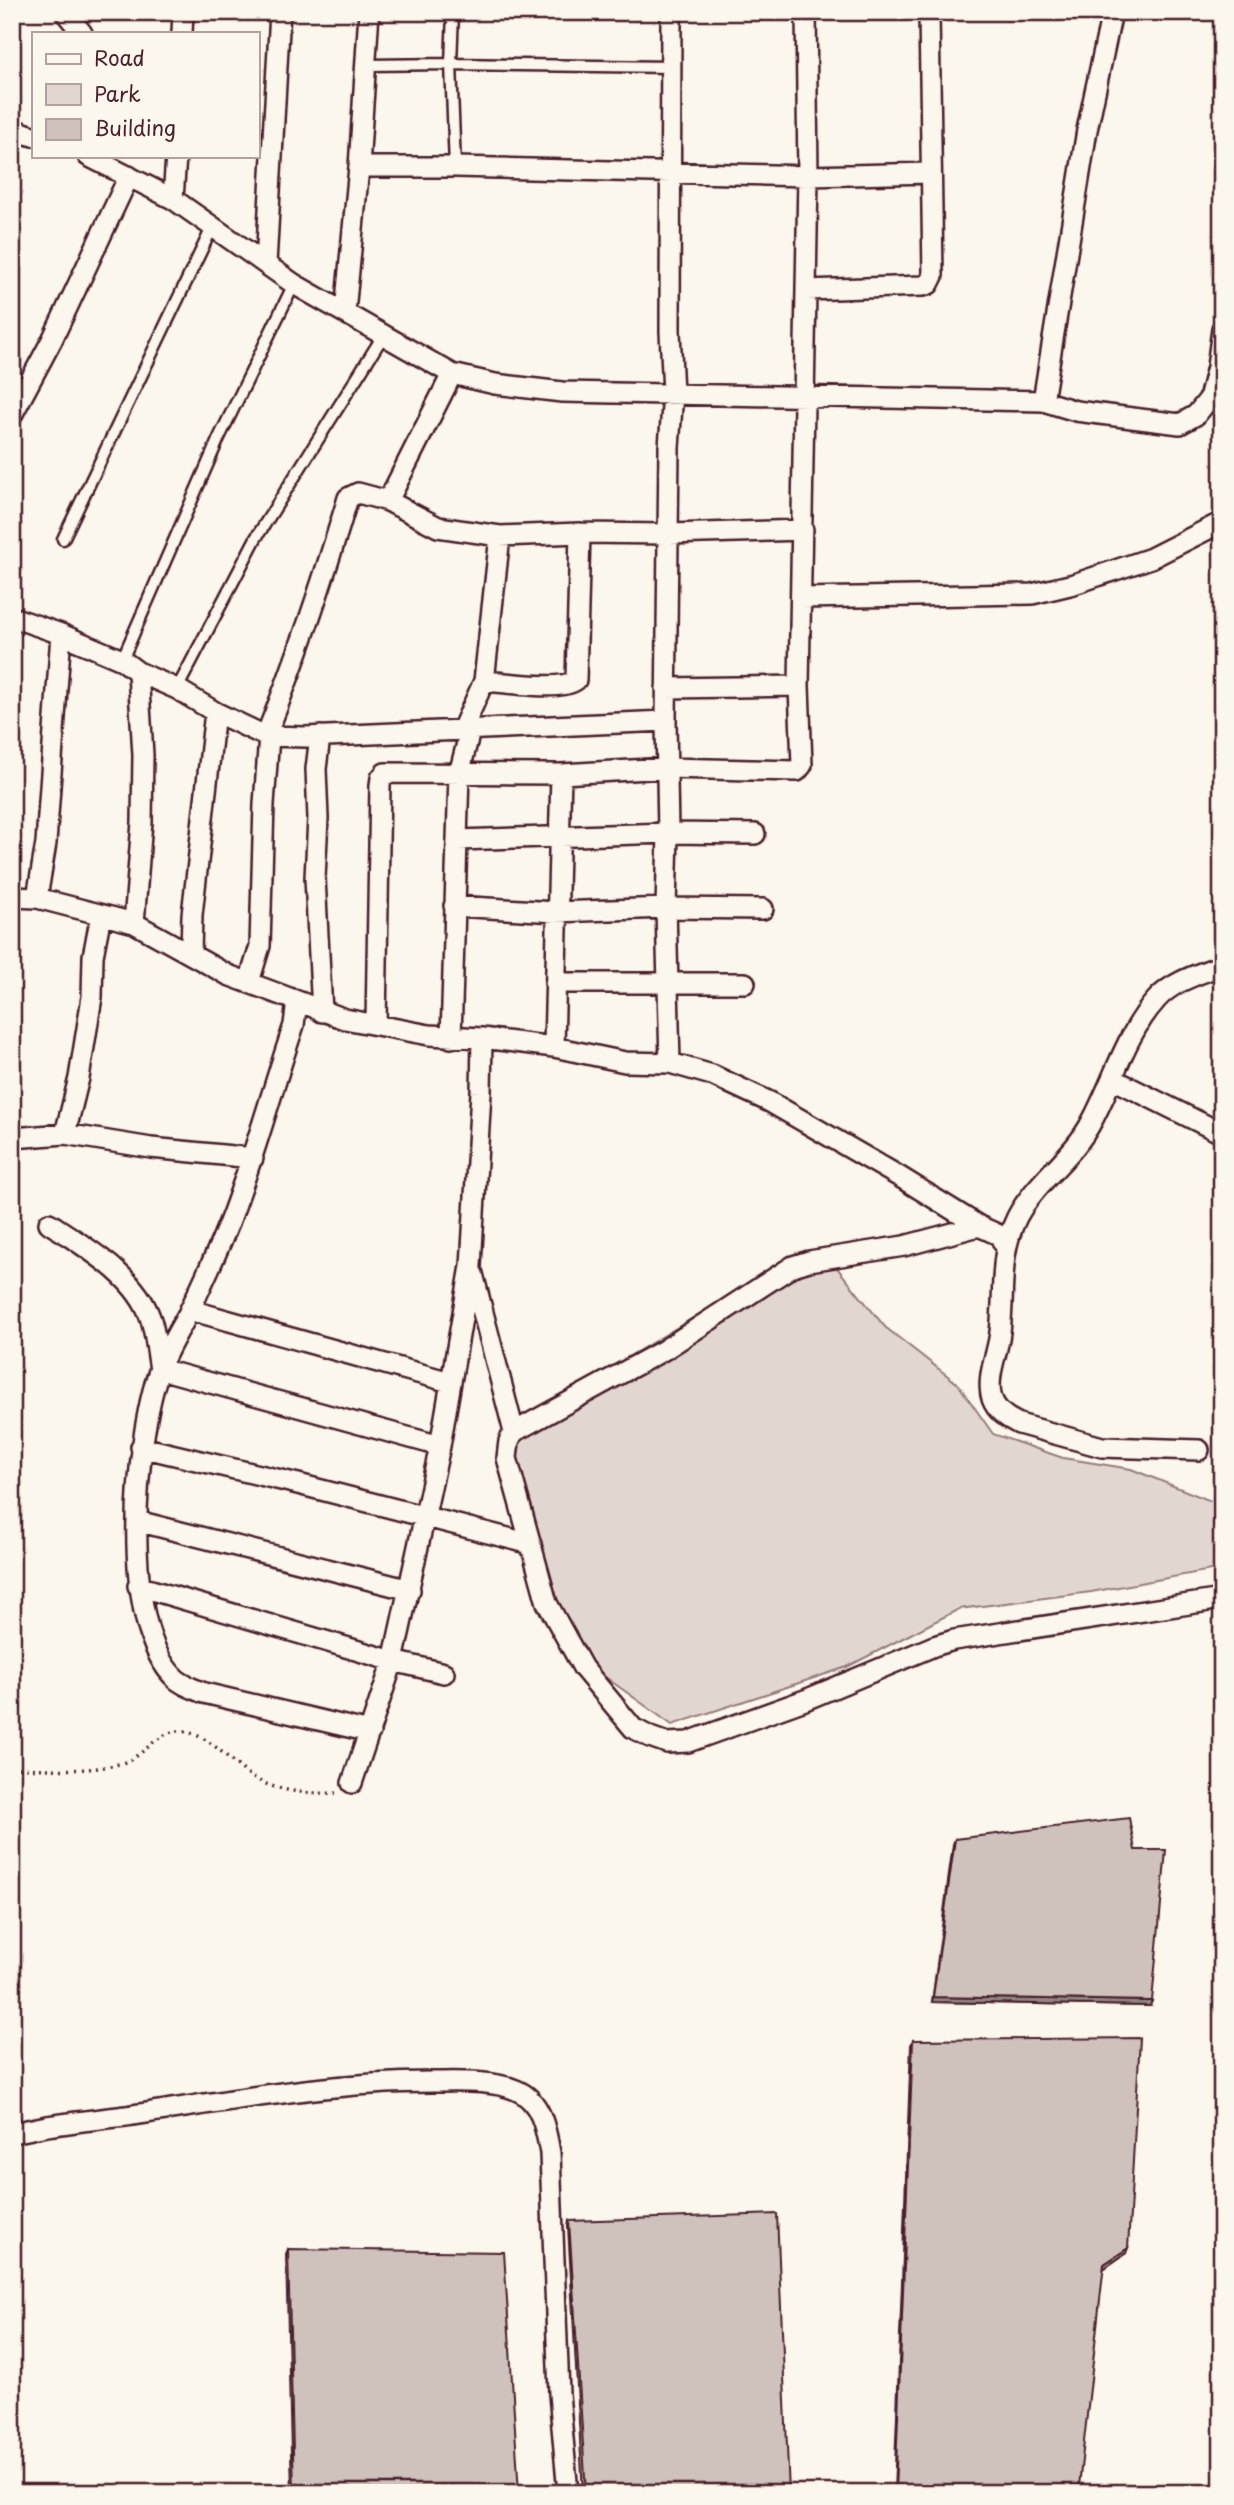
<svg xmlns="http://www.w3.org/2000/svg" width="1234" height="2505" font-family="'Playpen Sans',sans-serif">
<rect width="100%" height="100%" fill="#fbf7ec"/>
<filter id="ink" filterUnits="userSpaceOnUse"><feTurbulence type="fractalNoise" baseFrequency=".0143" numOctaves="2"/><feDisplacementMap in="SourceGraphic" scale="14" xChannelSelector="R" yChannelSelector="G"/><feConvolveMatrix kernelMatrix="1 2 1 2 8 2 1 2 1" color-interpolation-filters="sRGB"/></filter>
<g filter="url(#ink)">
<!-- green -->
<path fill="#e2d7d0" stroke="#967b7e" stroke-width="2" d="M792,1258H829L885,1327L958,1384L993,1434L1063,1458L1131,1469L1216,1503H1222V1568L1091,1592L959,1609L847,1667L672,1725L597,1671L558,1619L525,1516L513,1442L529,1417Z"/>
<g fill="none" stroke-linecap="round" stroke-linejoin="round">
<defs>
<path id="lane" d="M453,12L451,64L455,167
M367,65L451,64L672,67
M63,539L212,228
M122,660L219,438L294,284
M177,689L256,538L383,336"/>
<path id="street" d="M65,12L82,33
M1112,12L1087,130L1043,401L1076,411L1180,424L1196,415L1209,399L1217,367L1222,329
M182,33L183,12
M12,129L33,136
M88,156L173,199L294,284L452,374L495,384L562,392L1043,401
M359,167H455L808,176L931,173
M173,199L176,156
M266,264L280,12
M806,290L923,286L929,284L933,276L929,12
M345,312L359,167L369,12
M12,415L52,340L129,176
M388,501L438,527L500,536
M801,598L1032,594L1074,584L1151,558L1222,522
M12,617L61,634L122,660L138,672L177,689L215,712L257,732L269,736L305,737L666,721
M484,681C504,682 561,692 576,680L580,533
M666,688L799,686
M462,730L484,681L500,536L580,533L669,534L803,530
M267,733C298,656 324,578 348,498L358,493L388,501L452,374
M320,736L316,769L318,818L315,878L322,1012
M458,840L668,833L755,834
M12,897L37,898L134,923L228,975L345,1019L429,1035L482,1038L554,1047L625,1062L670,1063L712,1075L770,1102L900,1177L979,1226L999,1235L1005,1246
M37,898L46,843L61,634
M454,906L556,912L666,908L763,909
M134,923L142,822L143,755L138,672
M191,953L192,915L215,712
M249,982L260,946L264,804L269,736
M555,983H745
M297,1001L294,1025C273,1087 256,1150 233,1212C220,1247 204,1280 188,1314C178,1332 166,1351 159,1371C135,1439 118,1625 176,1679C184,1686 195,1689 204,1693L370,1732
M376,1024L380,785L381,778L385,773L561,774L667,768L797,771L802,765L799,686L808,176L806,12
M451,1038L459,774L470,731
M554,1047L561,774
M670,1063L666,908L668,833L666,721L669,447L673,393L670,331L671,12
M1113,1079L1217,1131
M65,1134L79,1078L92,997L93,956L101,915
M12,1138L65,1134L151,1148L253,1158
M49,1223C85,1247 137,1276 151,1320C156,1336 157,1353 160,1369L440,1446
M979,1226L904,1246L809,1261L793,1266L664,1350L514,1432L509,1441L507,1458L547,1603L583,1668L633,1728L650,1737L667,1743L688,1742L805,1700L934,1646L954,1640L1222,1599
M473,1274L514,1432
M190,1310L450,1382
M141,1447L298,1484L531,1544
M1199,1450L1102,1447L1019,1424C1006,1418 994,1410 991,1395C987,1373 998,1353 1000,1332C1005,1292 998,1255 1017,1217C1036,1181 1073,1158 1092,1121C1113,1082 1126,1033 1157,999C1173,981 1200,974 1222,965
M137,1521L410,1590
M138,1586L393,1661L444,1673
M352,1783L393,1661L440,1446L471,1266L481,1092L482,1038
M12,2133L47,2126C73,2122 100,2119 126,2116C228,2101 328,2082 432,2082C458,2082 492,2080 516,2090C541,2100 546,2129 550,2153L559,2394L568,2493"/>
</defs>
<!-- lane casing -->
<use href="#lane" stroke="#4a1f2b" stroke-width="15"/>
<!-- street casing -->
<use href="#street" stroke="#4a1f2b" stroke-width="24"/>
<!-- path -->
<path stroke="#4a1f2b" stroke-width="3.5" stroke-dasharray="2 5" stroke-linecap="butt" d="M12,1768C48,1768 90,1774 125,1762C145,1755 159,1730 181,1731C210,1734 229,1762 252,1777C276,1792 309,1794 336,1793"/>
<!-- lane -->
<use href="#lane" stroke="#fbf7ec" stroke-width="10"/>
<!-- street -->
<use href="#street" stroke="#fbf7ec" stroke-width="19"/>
</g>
<!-- wall -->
<path fill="#b2a7a2" stroke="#4a1f2b" stroke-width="2" d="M955,1839L1150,2006L932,2002L953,1844Z
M913,2040L1126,2253L1103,2269L1077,2491H1072V2493H894L911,2045Z
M569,2221L789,2493H583L568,2226Z
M288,2249L519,2493H292L286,2254Z"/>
<!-- shaded-wall -->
<path fill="#918884" stroke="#4a1f2b" stroke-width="2" d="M933,1997L1152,2001L1150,2006L932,2002Z
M1128,2248L1126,2253L1102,2270L1104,2264Z
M1072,2486H1079L1077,2491H1071Z"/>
<!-- building -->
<path fill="#cfc2bc" stroke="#4a1f2b" stroke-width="2" d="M1129,1818L1135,1850H1166L1152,2001L933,1997L955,1839Z
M1140,2038L1128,2248L1104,2264L1079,2486H1072V2493H895L913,2040Z
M777,2214L789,2493H586L569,2221Z
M288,2249L504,2252L519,2493H294Z"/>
</g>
<!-- margin -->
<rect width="1234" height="2505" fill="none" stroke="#fbf7ec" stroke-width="42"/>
<rect x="21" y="21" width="1192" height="2463" fill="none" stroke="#4a1f2b" stroke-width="2.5" filter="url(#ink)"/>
<!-- legend -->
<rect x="32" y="32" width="228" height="126" fill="#fbf7ec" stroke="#b4a19f" stroke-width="2"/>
<rect x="46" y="54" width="35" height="10" fill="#fbf7ec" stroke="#b4a19f" stroke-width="2"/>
<text x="94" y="66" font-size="21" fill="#4a1f2b">Road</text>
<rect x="46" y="84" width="35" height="21" fill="#e2d7d0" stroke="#b4a19f" stroke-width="2"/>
<text x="94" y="102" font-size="21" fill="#4a1f2b">Park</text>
<rect x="46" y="119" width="35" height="21" fill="#cfc2bc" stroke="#b4a19f" stroke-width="2"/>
<text x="94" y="136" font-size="21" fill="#4a1f2b">Building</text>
</svg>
